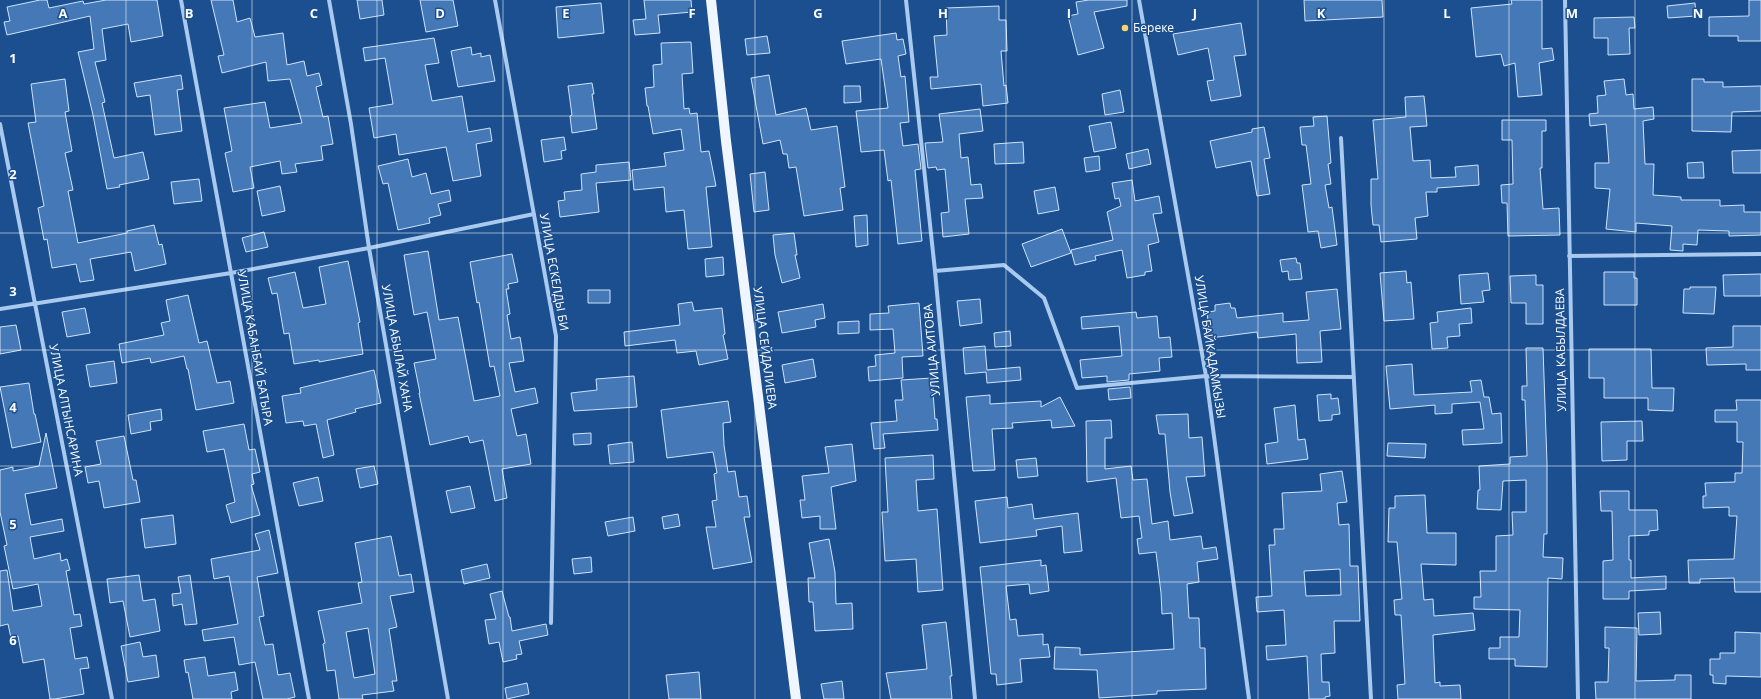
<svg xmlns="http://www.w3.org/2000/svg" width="1761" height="699" font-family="'Open Sans',sans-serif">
<rect width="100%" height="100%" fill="#1b4f8f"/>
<!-- building -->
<path fill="#4478b7" stroke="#cfe3fa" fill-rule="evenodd" d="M40,0H47L49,8L83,1L84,4L106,0H157L163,36L131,42L128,24L102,29L106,60L95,62L105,102L102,103L114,158L143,152L149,179L119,185L120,187L107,189L93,115L78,52L94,49L90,16L7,35L4,22L10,21L7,7Z
M211,0H233L237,22L250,18L255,37L283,33L287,65L304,61L307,76L319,73L322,85L316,87L323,117L328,116L333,144L321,146L323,160L295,164L297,172L282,174L280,161L250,167L254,188L233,192L225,153L232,151L224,108L265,102L270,128L302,123L290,79L268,81L266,62L222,73L218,56L224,55Z
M357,0H382L384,15L360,19Z
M420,0H453L458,26L426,32Z
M644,0H691L692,12L658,15L660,33L635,35L633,20L646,19Z
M1089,0H1127V6L1094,12L1104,48L1078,55L1068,16L1078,14L1076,2Z
M1304,0H1382L1383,17L1305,21Z
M1511,0H1542V49L1552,48L1554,60L1539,63L1542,95L1518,97L1515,63L1504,66L1501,54L1476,57L1471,8L1512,4Z
M1749,0H1761V41H1738V36H1709V17L1749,16Z
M601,3L604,33L558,38L556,7Z
M1695,3L1696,16L1668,18L1667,6Z
M999,6V20H1006L1007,51H1001L1004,86L1006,85L1008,103L983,106L981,84L931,89L930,77H938L934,36L947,35L946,8Z
M1634,17L1635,28H1629L1630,54L1608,55V38H1594V18Z
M1241,23L1246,55L1234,56L1241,96L1211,101L1207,81L1214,80L1208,48L1178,55L1173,34Z
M896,33L897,40L903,39L906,54L898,56L901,77L905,76L909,122L900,123L903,146L918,144L921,169L915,170L922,241L898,244L891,180L888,181L884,150L861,152L856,111L888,108L881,59L846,64L842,41Z
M767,36L770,53L747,55L745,39Z
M434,38L439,63L425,65L432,101L462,96L468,132L490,128L492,141L476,144L481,176L453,181L446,147L399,155L396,134L374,138L369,108L393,104L385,58L365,61L363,48Z
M691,42L693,73L682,74L684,109L689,108L690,114L697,113L701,152L709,151L716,186L706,187L712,247L688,249L684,210L666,212L664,187L634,190L632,170L666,166L664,153L684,150L681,129L653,134L648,106H647L645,88L654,87L653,65L662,64L661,43Z
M471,47L472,55L481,53V57L490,55L495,81L458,87L451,51Z
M181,75L183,89L177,90L182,131L155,135L150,95L137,97L134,83Z
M769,75L776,115L806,108L811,130L837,126L845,187L840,188L843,210L804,216L796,167L789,168L787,154H783L780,140L763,144L751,78Z
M65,79L69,111L65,112L72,151L65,153L73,190L68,191L78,243L127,233V231L154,225L159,245L162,244L166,264L135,271L131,252L90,259L94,280L80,282L76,264L52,268L47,239L44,240L38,208L44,206L28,123L36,122L31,84Z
M1624,79L1626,95L1633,94L1634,109L1653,107L1654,119L1643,121L1645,164H1654L1653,195L1681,197V200H1720V206L1744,205V212H1761V235L1729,236V231L1698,230L1697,245L1683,244V251L1670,250L1672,226L1636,223V232L1606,229L1610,189L1595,188V163H1609L1606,124L1590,126L1589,114L1598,113L1597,96L1606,95L1604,81Z
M1692,79H1704V82H1723V87L1761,86V111L1732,112L1731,132L1692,131Z
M592,83L594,94H592L597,129L572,133L570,116L572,115L568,86Z
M844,86H860L861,102L844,103Z
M1120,90L1124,112L1105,115L1102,94Z
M1424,96L1427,126L1410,127L1413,161L1430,160L1431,178L1456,177L1455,167L1478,165L1479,185L1437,188V192H1426L1428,216L1415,218L1417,239L1381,242L1379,225H1373L1371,205V179H1378L1373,120L1406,117L1405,97Z
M980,109L983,131L959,134L961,158L968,157L971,185L981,184L983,198L965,199L969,234L943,237L941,213L949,212L945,169L937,170L936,167L928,168L925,143L943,142L939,114Z
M1327,116L1331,163L1328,164L1331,184L1325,185L1329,208L1332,207L1337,245L1321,248L1318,231L1308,232L1302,185L1311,184L1306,145H1302L1300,127L1314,126L1313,117Z
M1502,120H1546V131H1542V168H1540L1543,209L1559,208L1560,235L1508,236L1507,203H1502L1501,185L1513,184L1512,140H1502Z
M1111,122L1116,148L1094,152L1089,126Z
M1264,127L1270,158L1264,159L1270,194L1257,196L1251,161L1216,168L1210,141L1252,132V129Z
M564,137L566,150L561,151L562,159L544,162L541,140Z
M1023,142L1024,163L995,164L994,144Z
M1148,149L1151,164L1129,169L1126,154Z
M1761,150V173H1733L1732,151Z
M1099,156L1100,170L1086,172L1084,158Z
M408,159L412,177L426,173L431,194L449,190L451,201L438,204L441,215L429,218L430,223L398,230L388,183L383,184L378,166Z
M629,162L631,180L596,183L599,212L560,217L558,201L565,200L564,192L582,190L581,174L596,172V165Z
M1703,162L1704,178H1688L1687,163Z
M765,172L769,210L754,212L750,174Z
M199,179L202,201L174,204L171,182Z
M1132,180L1135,201L1159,196L1162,213L1153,214L1159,242L1148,245L1152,271L1145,272V275L1127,278L1122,250L1095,256L1096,260L1075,265L1071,250L1113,240L1107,212L1121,206L1119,198L1115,199L1112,183Z
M280,186L285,211L262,216L257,191Z
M1055,187L1059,210L1038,214L1034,191Z
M867,215L868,245L856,247L854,216Z
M1062,229L1071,253L1031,267L1022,244Z
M264,232L268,247L246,252L242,238Z
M794,233L797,255H795L800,278L782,283L775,255L773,235Z
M428,251L439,320L458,317L474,401L500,396L494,366L490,367L479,302L477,303L470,262L512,254L518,282L508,284L509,289H506L510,314L507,315L511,339L520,337L524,361L509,363L515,392L535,388L538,403L511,409L517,436L526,434L531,464L502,469L507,498L495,501L483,440L470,443L468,436L430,445L419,393H420L414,363L436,359L427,312L414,315L404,255Z
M723,257L724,275L706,277L705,259Z
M1296,258L1297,263H1300L1302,279L1289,280L1288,271L1282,272L1280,260Z
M348,261L360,322L358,323L363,354L319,362V360L294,364L289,333L284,334L277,293L272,294L268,278L295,272L303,308L326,304L319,267Z
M1406,271L1407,283L1411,282L1414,319L1384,321L1380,273Z
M1604,272H1634V278H1637V305H1604Z
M1488,273L1490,290L1482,291L1484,302L1461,304L1459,275Z
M1761,274V296H1724L1723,275Z
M1536,275V285H1543V324H1526V303H1511L1510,276Z
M1690,287H1716L1714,314L1683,313L1684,289H1690Z
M1337,289L1341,329L1320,331L1322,362L1297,363L1296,334L1258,338L1257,332L1210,338L1207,312L1215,311V305L1230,303L1231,308H1235L1237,318L1283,313V322L1309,320L1306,292Z
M588,290H610V303H588Z
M188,295L199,343L207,341L217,383L230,381L234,403L196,410L188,369H187L184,356L151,363L150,358L122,363L119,344L164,335L161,323L170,321L166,300Z
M980,299L982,323L960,326L957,301Z
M692,302L694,311L722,308L725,334L723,335L728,359L699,365L696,351L677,353L675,340L625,346L624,332L680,325L678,304Z
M919,303L923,356L902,357L903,378L869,381L868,367L876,366L875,355L895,353L893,329L870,330V314L889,313L888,306Z
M823,304L825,318L815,320L816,327L782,333L778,312Z
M85,308L90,333L67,337L62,312Z
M1471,308L1472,323L1459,324L1460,336L1447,337L1448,348L1432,349L1430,323L1438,322L1437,312Z
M1136,312L1137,318L1157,316L1159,338L1170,337L1172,357L1159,358L1160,371L1129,374V380L1107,382V376L1082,378L1080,360L1122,356L1119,326L1082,329L1081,317Z
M859,321V333L838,334V322Z
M16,325L21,350L0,354V327Z
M1733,326H1761V370H1746V364L1707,365L1706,348L1733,347Z
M1010,331L1011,346L995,347L994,333Z
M985,346L987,370L1020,367L1021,380L987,383L986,372L965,374L963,348Z
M1526,348H1543L1547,463V534H1544L1543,557L1563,558L1562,579L1548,578L1547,667L1515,666V659H1489V648H1500V637H1519L1520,610L1474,609V597H1481L1480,571H1496V536L1513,535L1512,512H1526V480L1503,481L1501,510L1477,509L1478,490H1480L1479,466L1510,464V457L1527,456L1525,400H1522V386H1527Z
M1589,349H1651L1652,388H1674L1673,411L1648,410V398H1604V378H1589Z
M813,359L816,377L785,383L782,365Z
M114,361L117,383L90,387L86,365Z
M1412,364L1414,395L1472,392L1470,381L1481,380L1484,397H1489L1492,414L1501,413L1502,443L1463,445L1462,430L1484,429L1480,402L1452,404V413L1435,414V405L1390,409L1386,366Z
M374,370L381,403L355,409L356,412L327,420L334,455L323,458L316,424L304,426L303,421L286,423L282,396L301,393L300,388Z
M634,376L637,407L574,411L571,393L597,390L596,379Z
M932,378L935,419H937L938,430L883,434L885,448L874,449L871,423L897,421L895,400H903L901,380Z
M29,383L34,414H35L41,442L12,448L0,387Z
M1130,387L1131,398L1109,400L1108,389Z
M1331,394V399L1338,398L1340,414L1332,415V420L1319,421L1317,395Z
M990,395V404L1041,401V407L1060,397L1075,426L1052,428L1051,420L1012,423L1013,428L992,429L995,470L973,471L966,397Z
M1736,400H1761V592H1735L1734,578L1700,579V583H1689L1688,560L1734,559L1737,516H1729V507L1703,508V496H1706L1705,483L1735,482V473H1742L1743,442H1737V422H1715V410H1737Z
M728,401L731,422L723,423L724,445L728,472L735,471L739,497L747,496L750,517H744L752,562L713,569L706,527H716L712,501L717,500L714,474L717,473L713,452L667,458L661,410Z
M1295,405L1298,440L1305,439L1308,459L1267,464L1265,444L1278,442L1274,408Z
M161,409L162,420L150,422L151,430L131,434L128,415Z
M1188,414L1189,438L1202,437L1205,476L1186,477L1193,513L1174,516L1170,492L1165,434H1159L1156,415Z
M1111,420L1112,438H1105V469L1131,466L1133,480L1147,479L1152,524L1168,521L1170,540L1201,536L1203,549L1216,547L1218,559L1197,562L1199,582L1187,584L1189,618H1199L1200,648H1205L1206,689L1157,691V694L1099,698L1097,670L1054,669L1055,647L1080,648V655L1174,649L1172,613L1162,614L1161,593L1156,552L1139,554L1137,539L1142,538L1139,516L1121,518L1116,478L1087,482L1086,421Z
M1642,421L1643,441H1627V460L1602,461L1601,422Z
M244,424L249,450L255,449L260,472L252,474L254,484L251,485L260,515L231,523L226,505L235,502L224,449L207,452L203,431Z
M46,433L57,488L25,494L31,525L62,519L64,531L30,537L34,559L60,553L61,561L67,559L70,570L66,571L74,615L80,614L82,626L70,628L75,659L87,657L89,668L80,669L84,694L55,699H50L44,659L23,663L18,636L11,638L8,624L0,626V571L7,570L13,611L42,606L38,584L13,589L4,546L7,545L0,512V470L13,467V471L39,466Z
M591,433V444L574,445L573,434Z
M124,436L133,480H136L140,502L104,508L99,481L88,483L85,467L101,464L96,441Z
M632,442L634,462L610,464L608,445Z
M1388,443L1426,444L1425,458L1387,456Z
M852,444L856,481L831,487L836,529H820V516L802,518L800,500H805L802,476L829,473L825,447Z
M933,455L934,479L916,480L918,511L937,509L943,590L918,592L916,559L885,561L882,512H888L885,458Z
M1036,458L1038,476L1018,478L1016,460Z
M374,466L378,484L360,488L356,469Z
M1342,471L1347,502L1337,503L1339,525L1349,524L1350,566H1358L1360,621H1334L1335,653L1321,654L1322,682H1329L1330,696L1325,697V699H1309L1307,656L1267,660L1266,646L1286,645L1284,610L1257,612L1256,597L1272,596L1269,545H1275L1274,529H1284L1282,493L1322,491L1320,474ZM1340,569L1341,595L1306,596L1304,571Z
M318,477L323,501L299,506L293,483Z
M470,486L475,508L451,513L446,491Z
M1600,491H1629V510H1657L1658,530L1649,531V535L1629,536V560H1631V578L1666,576V589L1629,591V599H1603V561L1613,560L1612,511H1601Z
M1425,495L1427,533H1456V565L1421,564L1424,600L1433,599L1434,616L1473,613L1475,630L1433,635L1435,683L1440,682V686L1460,685L1461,699H1398L1397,685L1405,684L1401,615H1395L1394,600L1402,599L1397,542H1388L1389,508H1395V496Z
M1007,497L1008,508L1032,504L1034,519L1078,513L1082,551L1064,553L1062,526L1036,530L1037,536L980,543L975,501Z
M678,514L680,526L664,529L662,517Z
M173,515L176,544L145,548L141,519Z
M633,517L635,531L608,536L605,522Z
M269,530L278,573L257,577L264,616L259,617L265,645L273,644L278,675L290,673L295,697L287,699H263L255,662L239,665L234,637L204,641L202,630L238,624L229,576L214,579L211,559L260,550L255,534Z
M391,536L399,576L411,574L414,592L390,596L397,627L389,629L397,681H392L394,691L362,695L363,699H339L335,670L327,671L323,644L325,643L318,611L362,603L358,583L362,582L355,543ZM368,628L375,674L354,678L346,632Z
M829,539L835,572L836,604L852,603L853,629L815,631L813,602H809L808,578H815L809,543Z
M591,557L592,572L574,574L572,559Z
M1041,560V566L1046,565L1049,591L1030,594L1029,584L1006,586L1010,620L1016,619L1018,636L1043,634V645L1048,644L1050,657L1020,659L1022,682L997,685L996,674H991L980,567Z
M487,564L490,578L464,584L461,570Z
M139,575L143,601L155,599L160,631L130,637L123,601L110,603L107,579Z
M190,575L197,624L185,625L182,604L173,606L172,594L181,593L178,577Z
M502,591L509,617H510L512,631L546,624L548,635L519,641L522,654L516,655L517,659L503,662L499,642L489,644L485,620L496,619L490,594Z
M1660,612L1661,634L1639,635L1638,613Z
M946,622L952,676H950L952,699H891L886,673L927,669L922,625Z
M1605,627L1637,628L1636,681L1675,680V675H1691V699H1596L1595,682H1608L1609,648H1605Z
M1735,632L1761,633V677L1726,676V684L1713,683V675H1710V659H1720V653H1735Z
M140,642L143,657L156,655L159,677L128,682L121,646Z
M205,657L208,676L235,672L238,690L231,692L232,699H193L188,672L186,673L184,660Z
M699,672L701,699H669L666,675Z
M842,681L844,699H824L821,684Z
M527,683L529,694L507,699L505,688Z"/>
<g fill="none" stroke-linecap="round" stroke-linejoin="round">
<!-- street -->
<path stroke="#a9c9ee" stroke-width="4" d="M181,0L309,699
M329,0L351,124L369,248L448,699
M495,0L556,336L551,623
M906,0L935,271L975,699
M1139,0L1206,376L1249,699
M1565,0L1578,699
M0,124L112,699
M1341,138L1371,699
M1569,256L1761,254
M935,271L1004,265L1044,298L1077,388L1206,376L1354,377
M0,309L231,273L369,248L534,214"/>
<!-- primary -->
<path stroke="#f0f6ff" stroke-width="10" d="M711,0L726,141L796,699"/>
</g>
<!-- grid -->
<path fill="none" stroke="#fff" stroke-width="1" stroke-opacity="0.55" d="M126,0V699M252,0V699M377,0V699M503,0V699M629,0V699M755,0V699M880,0V699M1006,0V699M1132,0V699M1258,0V699M1384,0V699M1509,0V699M1635,0V699M0,116H1761M0,233H1761M0,350H1761M0,466H1761M0,582H1761"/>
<!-- markers -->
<circle fill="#ffd166" stroke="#1b4f8f" stroke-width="1.5" cx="1125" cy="28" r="4"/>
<g text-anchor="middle" stroke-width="3" stroke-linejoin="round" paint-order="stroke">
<!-- poi labels -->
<g font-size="12" fill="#fff" stroke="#1b4f8f" text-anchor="start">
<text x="1133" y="32">Береке</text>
</g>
<!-- street labels -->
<g font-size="12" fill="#fff" stroke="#1b4f8f">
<text transform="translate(554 272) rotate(80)" y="4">УЛИЦА ЕСКЕЛДЫ БИ</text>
<text transform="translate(1210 347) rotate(81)" y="4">УЛИЦА БАЙКАДАМКЫЗЫ</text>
<text transform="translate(255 348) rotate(80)" y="4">УЛИЦА КАБАНБАЙ БАТЫРА</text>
<text transform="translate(397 348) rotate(80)" y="4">УЛИЦА АБЫЛАЙ ХАНА</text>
<text transform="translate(765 348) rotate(83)" y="4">УЛИЦА СЕЙДАЛИЕВА</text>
<text transform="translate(932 350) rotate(-95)" y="4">УЛИЦА АИТОВА</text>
<text transform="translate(1561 350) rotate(-91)" y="4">УЛИЦА КАБЫЛДАЕВА</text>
<text transform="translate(66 410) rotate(79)" y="4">УЛИЦА АЛТЫНСАРИНА</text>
</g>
</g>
<g font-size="13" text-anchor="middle" font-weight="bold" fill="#fff" stroke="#1b4f8f" stroke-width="3" stroke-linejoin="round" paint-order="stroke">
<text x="63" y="18">A</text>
<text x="189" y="18">B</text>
<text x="314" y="18">C</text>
<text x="440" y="18">D</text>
<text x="566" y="18">E</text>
<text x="692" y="18">F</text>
<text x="818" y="18">G</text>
<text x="943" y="18">H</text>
<text x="1069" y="18">I</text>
<text x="1195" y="18">J</text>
<text x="1321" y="18">K</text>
<text x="1447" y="18">L</text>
<text x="1572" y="18">M</text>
<text x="1698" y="18">N</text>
<text x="13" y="63">1</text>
<text x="13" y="179">2</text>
<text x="13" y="296">3</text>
<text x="13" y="412">4</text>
<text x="13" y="529">5</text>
<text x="13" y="645">6</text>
</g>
</svg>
